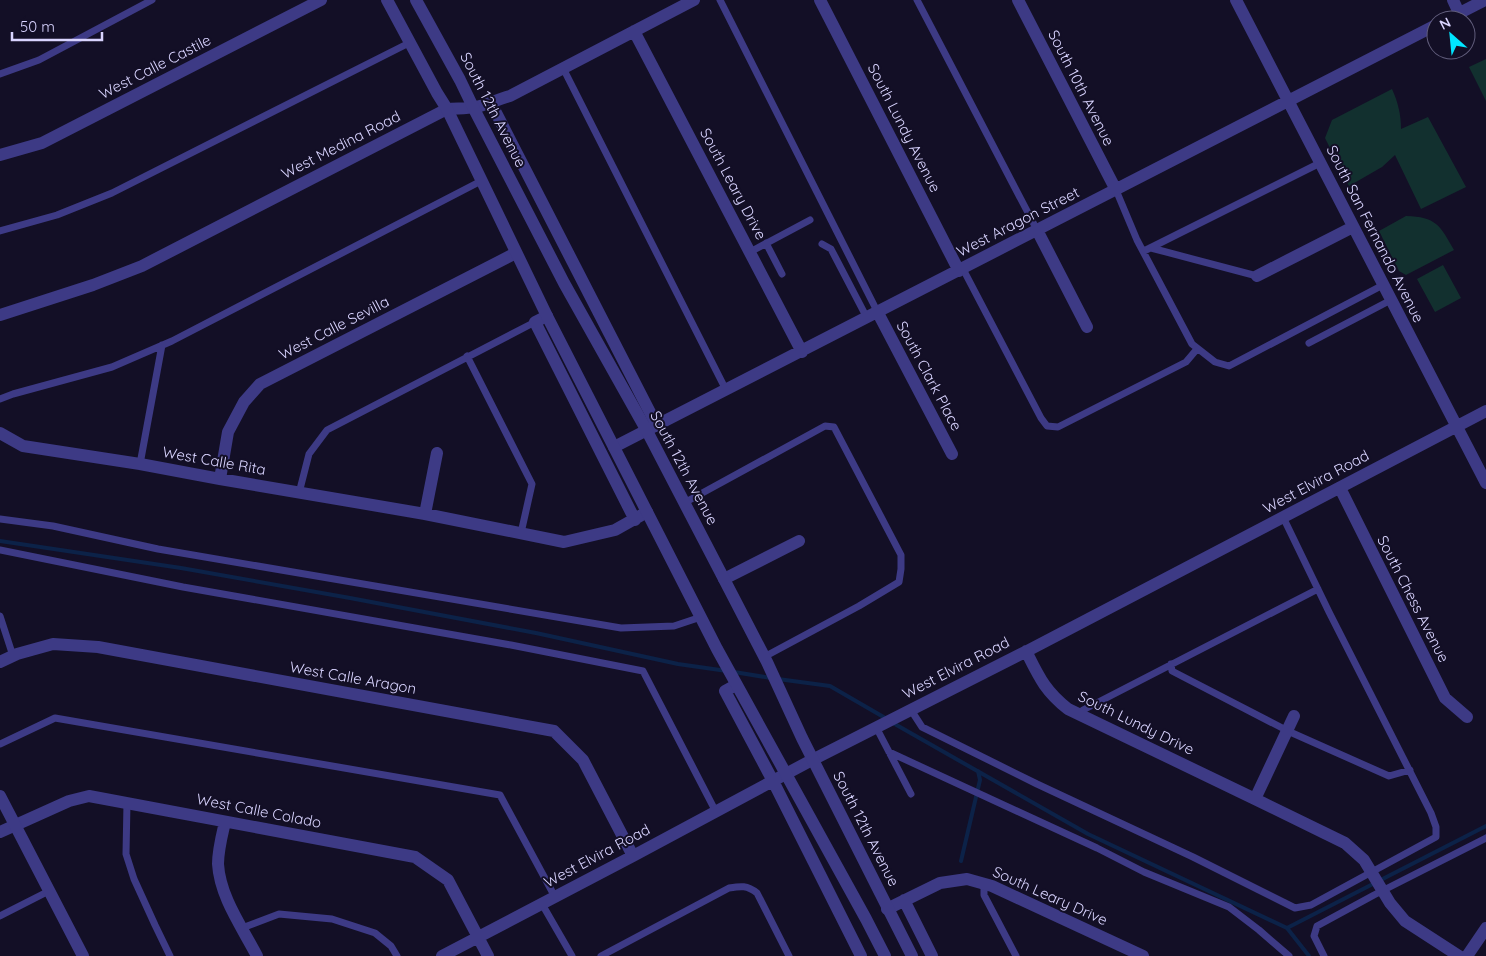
<svg xmlns="http://www.w3.org/2000/svg" width="1486" height="956" font-family="Quicksand,sans-serif">
<rect width="100%" height="100%" fill="#130f26"/>
<!-- grass -->
<path fill="#12302f" d="M1486,59V101L1469,67Z
M1392,89C1398,102 1401,115 1401,129L1428,117L1466,187L1421,209L1395,155L1382,167L1349,186L1325,138L1332,120Z
M1406,216C1436,217 1440,225 1454,250L1406,275L1399,271L1379,231Z
M1443,265L1461,298L1435,312L1417,279Z"/>
<g fill="none" stroke-linecap="round" stroke-linejoin="round">
<!-- stream -->
<path stroke="#0c2248" stroke-width="4" d="M0,541L181,568L350,598L536,633L678,664L727,671
M734,672L771,678
M778,679L830,686L887,719
M893,723L1088,834L1287,928L1309,956
M961,861L980,780L978,771
M1287,928L1486,826"/>
<!-- service -->
<path stroke="#3d3a85" stroke-width="7" d="M720,0L878,313
M917,0L1037,230
M563,68L726,390
M0,74L39,60L152,0
M1116,190L1137,240L1192,344L1215,362L1229,366L1383,285
M0,231L57,215L112,193L411,42
M766,243L782,274
M822,244L831,249L867,318
M1151,248L1257,276
M1144,251L1320,163
M750,252L810,220
M963,269L1041,418L1047,426L1058,427L1186,362L1197,349
M1309,343L1391,300
M467,356L532,484L521,533
M0,399L13,394L112,367L172,341L483,180
M140,464L162,345
M299,493L309,454L327,430L535,322
M684,503L825,426L834,427L901,555V569L899,582L859,606L764,657
M0,519L53,526L158,549L621,628L674,626L701,617
M0,550L183,587L511,645L643,671L716,812
M0,616L13,656
M1171,664L1172,671L1290,732L1389,776L1410,770
M911,710L922,727L1037,784L1193,857L1295,908L1311,905L1436,837V827L1431,813L1329,612L1283,517
M1080,715L1083,710L1318,589
M876,727L911,794
M0,744L55,718L500,795L555,897
M889,752L1097,848L1144,872L1229,907L1259,930L1289,956
M127,803L126,854L134,879L155,925L170,956
M984,884V895L1016,956
M542,904L572,956
M0,916L49,891
M242,928L279,914L332,919L375,933L391,946L397,956
M601,956L729,888C741,886 747,885 757,893L789,956
M1324,956L1314,936L1317,926L1374,895L1486,838"/>
<!-- minor -->
<path stroke="#3d3a85" stroke-width="12" d="M820,0L959,271
M1018,0L1116,190
M1236,0L1486,483
M1453,0L1459,13
M1446,20L1485,0
M634,31L802,352
M491,103L657,426
M0,155L42,143L321,0
M1037,230L1087,327
M1257,276L1353,227
M878,313L952,454
M0,315L93,285L142,266L447,109C456,108 466,109 475,107C487,105 498,99 510,96L694,0
M547,316L535,322L635,520
M0,433L23,446L140,464L220,479L425,514L564,542L615,530L647,512
M614,447L1436,25
M220,479L228,432L244,402L260,384L516,253
M1340,488L1445,698L1467,717
M425,514L437,453
M724,579L799,541
M1026,651C1039,677 1045,691 1068,709L1255,799L1345,843L1364,860L1390,903L1405,921L1459,956
M0,662L17,654L53,644L98,647L554,731L583,760L633,856
M736,685L725,691L773,781L861,956
M1255,799L1294,716
M225,822C222,835 218,850 218,864C220,897 242,927 257,956
M0,832L69,801L89,796L415,857L448,880L488,956
M904,900L932,956
M887,909L940,883L967,879L992,886L1143,956
M442,956L633,856L812,760L1029,650L1486,411
M1467,956L1486,928"/>
<!-- tertiary -->
<path stroke="#3d3a85" stroke-width="12" d="M387,0L437,93L447,109L547,316L717,649L866,919L885,956
M416,0L460,80L473,107L564,283L647,431L724,579L767,662L802,738L912,956
M0,796L83,956"/>
</g>
<g text-anchor="middle" stroke-width="4" stroke-linejoin="round" paint-order="stroke">
<!-- street labels -->
<g font-size="15" fill="#d9d4ff" stroke="#130f26">
<text transform="translate(155 67) rotate(-27)" y="5">West Calle Castile</text>
<text transform="translate(1081 88) rotate(63)" y="5">South 10th Avenue</text>
<text transform="translate(493 110) rotate(63)" y="5">South 12th Avenue</text>
<text transform="translate(904 128) rotate(63)" y="5">South Lundy Avenue</text>
<text transform="translate(341 145) rotate(-27)" y="5">West Medina Road</text>
<text transform="translate(733 184) rotate(62)" y="5">South Leary Drive</text>
<text transform="translate(1018 222) rotate(-27)" y="5">West Aragon Street</text>
<text transform="translate(1375 234) rotate(63)" y="5">South San Fernando Avenue</text>
<text transform="translate(334 328) rotate(-27)" y="5">West Calle Sevilla</text>
<text transform="translate(929 376) rotate(62)" y="5">South Clark Place</text>
<text transform="translate(214 461) rotate(10)" y="5">West Calle Rita</text>
<text transform="translate(684 468) rotate(62)" y="5">South 12th Avenue</text>
<text transform="translate(1316 482) rotate(-28)" y="5">West Elvira Road</text>
<text transform="translate(1413 599) rotate(63)" y="5">South Chess Avenue</text>
<text transform="translate(956 668) rotate(-27)" y="5">West Elvira Road</text>
<text transform="translate(353 678) rotate(10)" y="5">West Calle Aragon</text>
<text transform="translate(1136 723) rotate(26)" y="5">South Lundy Drive</text>
<text transform="translate(259 811) rotate(11)" y="5">West Calle Colado</text>
<text transform="translate(866 829) rotate(63)" y="5">South 12th Avenue</text>
<text transform="translate(597 856) rotate(-28)" y="5">West Elvira Road</text>
<text transform="translate(1050 896) rotate(24)" y="5">South Leary Drive</text>
</g>
</g>
<!-- north arrow -->
<g transform="translate(1451 35) rotate(333)"><circle r="24" fill="#130f26" stroke="#625e7d"/>
<path d="M0-4L9 19L0 12L-9 19Z" fill="#00e5ff"/>
<text y="-8" font-size="14" font-weight="bold" text-anchor="middle" fill="#d9d4ff">N</text>
</g>
<!-- scale -->
<path d="M12 32v8h90v-8" fill="none" stroke="#d9d4ff" stroke-width="2.5"/>
<text x="20" y="32" font-size="15" fill="#d9d4ff" stroke="#130f26" stroke-width="4" paint-order="stroke">50 m</text>
</svg>
